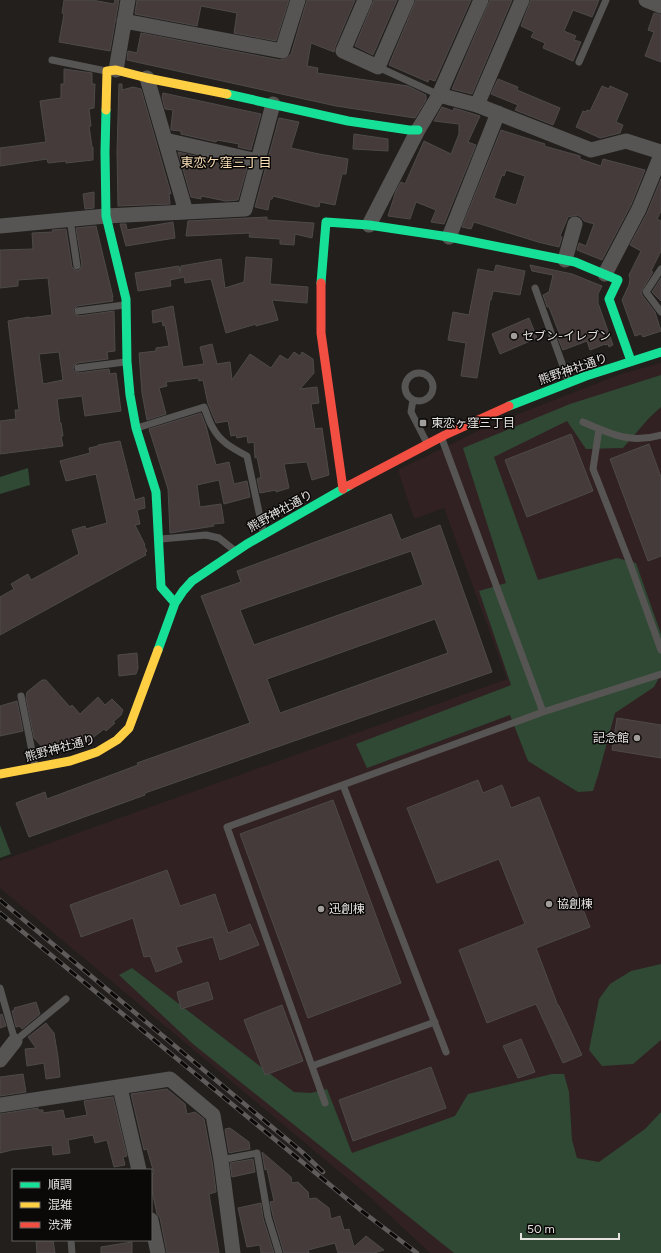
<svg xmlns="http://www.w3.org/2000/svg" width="661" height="1253" font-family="Figtree,'Noto Sans JP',sans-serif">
<rect width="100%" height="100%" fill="#221f1d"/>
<!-- commercial -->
<path fill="#322122" d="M661,363V1253H430L371,1198L0,888V861L507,679L444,508L414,519L398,470L490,425L621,374Z"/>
<!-- green -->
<path fill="#2f4934" d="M661,375V407L649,418L623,448L586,449L567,421L494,457L538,580L617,558L636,563L661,634V674L654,687L615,713L599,772L593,791L578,792L528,761L510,715L367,768L356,744L511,685L479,591L506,583L463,448L570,404Z
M28,468L30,485L0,494V477Z
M0,825L11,854L0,858Z
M661,964V1040L633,1064L602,1066L589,1050L599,999L610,984L631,971Z
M132,968L294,1092L311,1093L327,1089L352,1153L455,1116L468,1094L552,1074H564L569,1092L572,1140L577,1158L599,1162L645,1129L661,1112V1253H454L193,1044L119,975Z"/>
<!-- building -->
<path fill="#453b3a" stroke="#4d4a4a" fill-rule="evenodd" d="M64,0H92L114,4L115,0H119L110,51L59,42L64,14L62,13Z
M137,0H289L276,41L234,33L237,13L201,6L197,26L135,14Z
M307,0H355L335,47L334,52L311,43L307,66L318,68L317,73L408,86L426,95V100L415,118L336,106L127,60L128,51L137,53L141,33L280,60L285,59L291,54Z
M374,0H397L373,55L355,46Z
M416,0H471L435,81L429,79L428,82L389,65Z
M490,0H512L472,94L452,89Z
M531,0H599L592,17L573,10L564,31L576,36L574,40L581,42L573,61L543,48L545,43L531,37L534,32L521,26Z
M654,13L661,15V62L645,56L654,32L648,30Z
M64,69L92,73V84H95L94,108L89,109L91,126H89L92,147H93V160L66,163V161L48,163L47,159L0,166V148L46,142L40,101L61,98V84H64Z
M498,79L518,87L517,90L560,108L553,125L515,110L518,105L491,94Z
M119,84H122V90L133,87L141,89L171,194L169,193L170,204L118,206L117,152Z
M602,86L609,89L610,86L628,94L616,122L623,125L620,133L600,138L576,127L583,111L586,112L587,110L590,111Z
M163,93L261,114L251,150L238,147L239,144L217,140L216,142L181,134V131L171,130V127L173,110L165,109L162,97Z
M442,107L453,111L454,108L480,116L468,142L476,145L444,224L431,222L436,210L416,202L410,219L388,216L396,191L401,182L405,184L424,141L451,154L459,134V124L434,121Z
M279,118L299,122L291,148L319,154L348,159L346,174H342L335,205L320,202L319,207L317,206V207L273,196L272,199H270L268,210L255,207Z
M501,130L545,144L544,146L580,156V159L601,166L603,159L645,170L631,205L602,260L577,250L579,243L586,246L594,224L584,221L581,217L577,215L568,217L560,236L562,237L559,247L538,242L474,222L471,229L462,227ZM506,170L525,176L516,205L494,198L502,175L504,176Z
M354,134L388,139V151L353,149Z
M178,152L212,160V162L234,167L235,165L247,168L238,200L226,201L201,196V199L191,197Z
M661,179V211L657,219L661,221V251L651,271L653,272L641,292L642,295L655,312L661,331L643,337L641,334L635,336L622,300L629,285L630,279L629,275L641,251L630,245L647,213Z
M94,192V208L85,209L83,194Z
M267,217V220L314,223L312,238L295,234L294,245L280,244V239L249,237L250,233L186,236L188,221Z
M173,222L175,238L126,246L120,224H126L127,230Z
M96,226L113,297H112L113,301L77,306L74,309L73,312L76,315L79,316L114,311L115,351L107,352L108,359L77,363L74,366L73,369L74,371L78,373L109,369L110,374L116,373L121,411L85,416L82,396L57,399L60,423H61L63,436H61L63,446L0,454V421L16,419L15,410H19L8,321L29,317L30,318L52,315L48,278L18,280V286L0,288V250L33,249L32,233L53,232L52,230L66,229L72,267L75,270L78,271L81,268L82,265L76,228ZM59,352L63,380L43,384L39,354Z
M246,257L272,259L270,284L308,287L307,303L272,300L278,320L256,326V324L226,333L211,279L185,283L184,277L170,280L171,286L138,291L135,273L179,266L180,273L181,266L221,259L225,288L244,282Z
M496,265L525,271L520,295L493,291L491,300H490L477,378L461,376L466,343L448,340L453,312L469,315L478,269L494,272Z
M530,265L572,274L602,286L598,294V303L613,345L609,347L608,344L605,345V344L590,350L587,341L563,350L557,336L560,335L549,307H547L543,295L549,292L553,275L532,271Z
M661,278V301L652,292Z
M173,306L183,367L204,364L200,347L212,344L217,364L230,362L232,380L250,354L271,368L280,355L288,360L294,352L300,356L302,352L313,359L314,373L300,389L317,387L319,403L311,404L315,429L322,428L329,475L312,480L307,462L284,464L289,488L276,492V490L260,493L257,479L261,477L257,457L255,458L254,442L248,443L247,436L237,438L236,435L231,436L228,421L216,423L208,404L203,380L199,381L198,378L166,382L167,386L159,388L166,414L147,420L142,393L139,353L156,351V348L169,346L165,325L163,326L162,321L153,323L152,311Z
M529,318L537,338L500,354L492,334Z
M201,413L206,426L216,465L229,462L234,484L247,481L250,497L224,504L219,480L197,485L200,507L221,504L224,523L213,524L214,526L170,533L168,489L149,429Z
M571,434L593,491L527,517L505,460Z
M120,441L135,500L144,497L145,508L137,510L140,524L135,525L145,545L144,546L147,551L145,553L146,555L0,635V597L14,589L11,584L28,574L31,580L79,554L72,530L85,526L86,529L107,523L96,474L66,481L60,461L90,453L89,448L98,446V445Z
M649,444L661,477V556L648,561L610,459Z
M391,514L401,540L440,525L492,672L145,793V795L29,837L16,803L45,792L47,799L138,765L137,763L250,723L201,596L241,582L237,571ZM411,551L423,585L254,645L240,610ZM435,619L448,653L280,713L267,679Z
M137,653L138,668L136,674L119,676L118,655Z
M42,680H46L70,707L72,705L80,714L98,697L105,705L112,699L123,710L121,715L113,722L115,723L106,731L104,729L86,743L84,744L78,737L70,744L65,746L61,742L53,749L45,750L34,738L26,698L27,692Z
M17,701L23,731L0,736V706Z
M617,718L661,725V758L612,750Z
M478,780L483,793L502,785L511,808L539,797L590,927L536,948L558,1006H559L582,1055L563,1063L536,1004L487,1023L459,950L525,924L499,859L437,883L407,808Z
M333,800L401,983L308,1018L240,834Z
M167,870L180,906L215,894L228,933L250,924L259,945L220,960L213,937L176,947L182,962L156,972L150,956L144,957L133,918L81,937L70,905Z
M208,982L213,999L181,1009L177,992Z
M36,1002L40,1014L22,1029L20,1026L16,1027L12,1011L15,1010L14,1008Z
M282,1005L303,1061L265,1075L244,1020Z
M2,1014L6,1026L0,1028V1015Z
M46,1023L54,1033L58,1057L60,1077L46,1079L44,1063L27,1066L25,1049L36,1048L28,1037Z
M521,1039L535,1072L518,1078L503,1046Z
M431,1067L446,1108L353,1141L339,1100Z
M23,1074L26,1092L0,1096V1077Z
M167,1089L185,1104L187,1114L195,1112L204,1119L212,1161L216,1191V1192L209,1194L219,1253H167L160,1218L157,1214L151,1186V1174L154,1173L147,1149L144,1150L131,1094Z
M113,1097L127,1156L123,1157L125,1165L114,1167L107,1140L95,1143L93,1135L68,1140L70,1153L53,1155L52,1145L12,1150L0,1153V1114L38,1108V1110H43V1113L63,1110L65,1119L87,1115L84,1101Z
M230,1128L249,1142L250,1149L229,1153L225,1129Z
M262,1152L291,1177L292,1183L298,1182L308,1192L309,1199L316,1198L329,1208L331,1219L340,1216L344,1230L349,1229L354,1247L366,1236L384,1250L374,1253H338L335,1243L308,1250L309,1253H284L273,1216L270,1202L274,1201L267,1169L265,1170Z
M253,1159L255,1172L232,1177L230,1163Z
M261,1203L263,1218L274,1253H261L260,1245L247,1247L238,1208Z
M36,1240H53L55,1253H37Z
M132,1242V1253H101V1247Z"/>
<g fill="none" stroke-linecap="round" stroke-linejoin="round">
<!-- lane -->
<path stroke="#565553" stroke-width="7" d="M52,60L106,71
M579,62L606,0
M378,67L439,95
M70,219L77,266
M661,269L646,292L661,312
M535,288L568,380
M78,311L124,305
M78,368L125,362
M405 387a14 14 0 1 1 28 0a14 14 0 1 1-28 0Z
M413,400L411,412L427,443
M583,422C611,434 629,444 661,435
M137,428L204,407C207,414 209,422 213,428C220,442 234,449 247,456L263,531
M599,429L593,469L629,561L661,650
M161,539L206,535L219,538L234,550
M21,696L35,766
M543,712L661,674
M343,785L446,1052
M0,988L15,1041L66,999
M312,1066L435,1022
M325,1103L227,827L543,712L442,439
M221,1160L257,1153L268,1217L279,1253
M71,1240L72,1253"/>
<!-- street -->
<path stroke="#565553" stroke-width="15" d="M365,0L343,51L378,67L407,0
M646,0L661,6
M124,21L282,51L298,0
M116,70L128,0
M147,78L186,212
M439,95L477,105L591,150L626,141L661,152
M477,105L522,0
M165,140L257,161
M369,225L418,130L439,95L481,0
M0,226L106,216L245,209L273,104
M449,237L498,113
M565,260L575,224
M605,274L639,209L661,155
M0,1060L15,1041
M120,1088L139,1170
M0,1105L170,1079L213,1115L221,1160L233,1253
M151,1220L158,1253"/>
<!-- fast -->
<path stroke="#16e098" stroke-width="9" d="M227,94L348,121L409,130H418
M106,110L105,152L106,216L126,299L127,362L130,395L136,428L156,492L161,587L175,603
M321,283L326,222L369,225L449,237L565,260L575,262L618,280L609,299L631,361
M509,406L586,376L661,352
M158,650L175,603L183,591L192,581L247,544L350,485"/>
<!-- slow -->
<path stroke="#ffcf43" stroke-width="9" d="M106,110L107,71L116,70L147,78L227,94
M0,774L70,761L97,752L117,740L129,728L158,650"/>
<!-- jam -->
<path stroke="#f24e42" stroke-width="9" d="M321,283V333L343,489
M350,485L445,435L509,406"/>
<defs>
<path id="rail" d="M0,900L302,1152L323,1172
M0,913L363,1212L417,1253"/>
</defs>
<!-- rail casing -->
<use href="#rail" stroke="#5e5b5a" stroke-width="4.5"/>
<!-- rail -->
<use href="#rail" stroke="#0b0908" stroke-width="3" stroke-dasharray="9" stroke-linecap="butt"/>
</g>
<!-- markers -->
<g fill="#a19e9c" stroke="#0b0908" stroke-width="1.5">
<circle cx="514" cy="336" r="4"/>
<rect x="419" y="419" width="8" height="8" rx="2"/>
<circle cx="637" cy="738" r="4"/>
<circle cx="549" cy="904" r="4"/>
<circle cx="321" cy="909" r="4"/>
</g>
<g text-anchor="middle" stroke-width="3" stroke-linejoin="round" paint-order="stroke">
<!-- poi labels -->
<g font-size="12" fill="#e5e2e0" stroke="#0b0908" text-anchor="start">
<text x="522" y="340">セブン-イレブン</text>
<text x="431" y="427">東恋ヶ窪三丁目</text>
<text x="629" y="742" text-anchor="end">記念館</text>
<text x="557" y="908">協創棟</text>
<text x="329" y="913">迅創棟</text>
</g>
<!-- street labels -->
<g font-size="12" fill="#e5e2e0" stroke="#0b0908">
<text transform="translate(573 369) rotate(-19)" y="4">熊野神社通り</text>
<text transform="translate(280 511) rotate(-29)" y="4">熊野神社通り</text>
<text transform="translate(60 748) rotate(-15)" y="4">熊野神社通り</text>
</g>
<!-- neighbourhood labels -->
<g font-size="13" fill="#f9deb6" stroke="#0b0908">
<text x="226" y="167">東恋ケ窪三丁目</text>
</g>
</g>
<!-- legend -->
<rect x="12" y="1169" width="140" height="72" fill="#0b0908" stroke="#62605e"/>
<rect x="20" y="1182" width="20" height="6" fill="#16e098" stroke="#62605e"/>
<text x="48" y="1189" font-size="12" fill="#e5e2e0">順調</text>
<rect x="20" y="1202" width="20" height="6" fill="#ffcf43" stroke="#62605e"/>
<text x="48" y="1209" font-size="12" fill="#e5e2e0">混雑</text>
<rect x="20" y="1222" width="20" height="6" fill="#f24e42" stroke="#62605e"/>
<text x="48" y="1229" font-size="12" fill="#e5e2e0">渋滞</text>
<!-- scale -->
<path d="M521 1233v6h98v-6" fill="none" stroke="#e5e2e0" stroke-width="2"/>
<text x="527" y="1233" font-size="12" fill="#e5e2e0" stroke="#0b0908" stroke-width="3" paint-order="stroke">50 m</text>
</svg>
